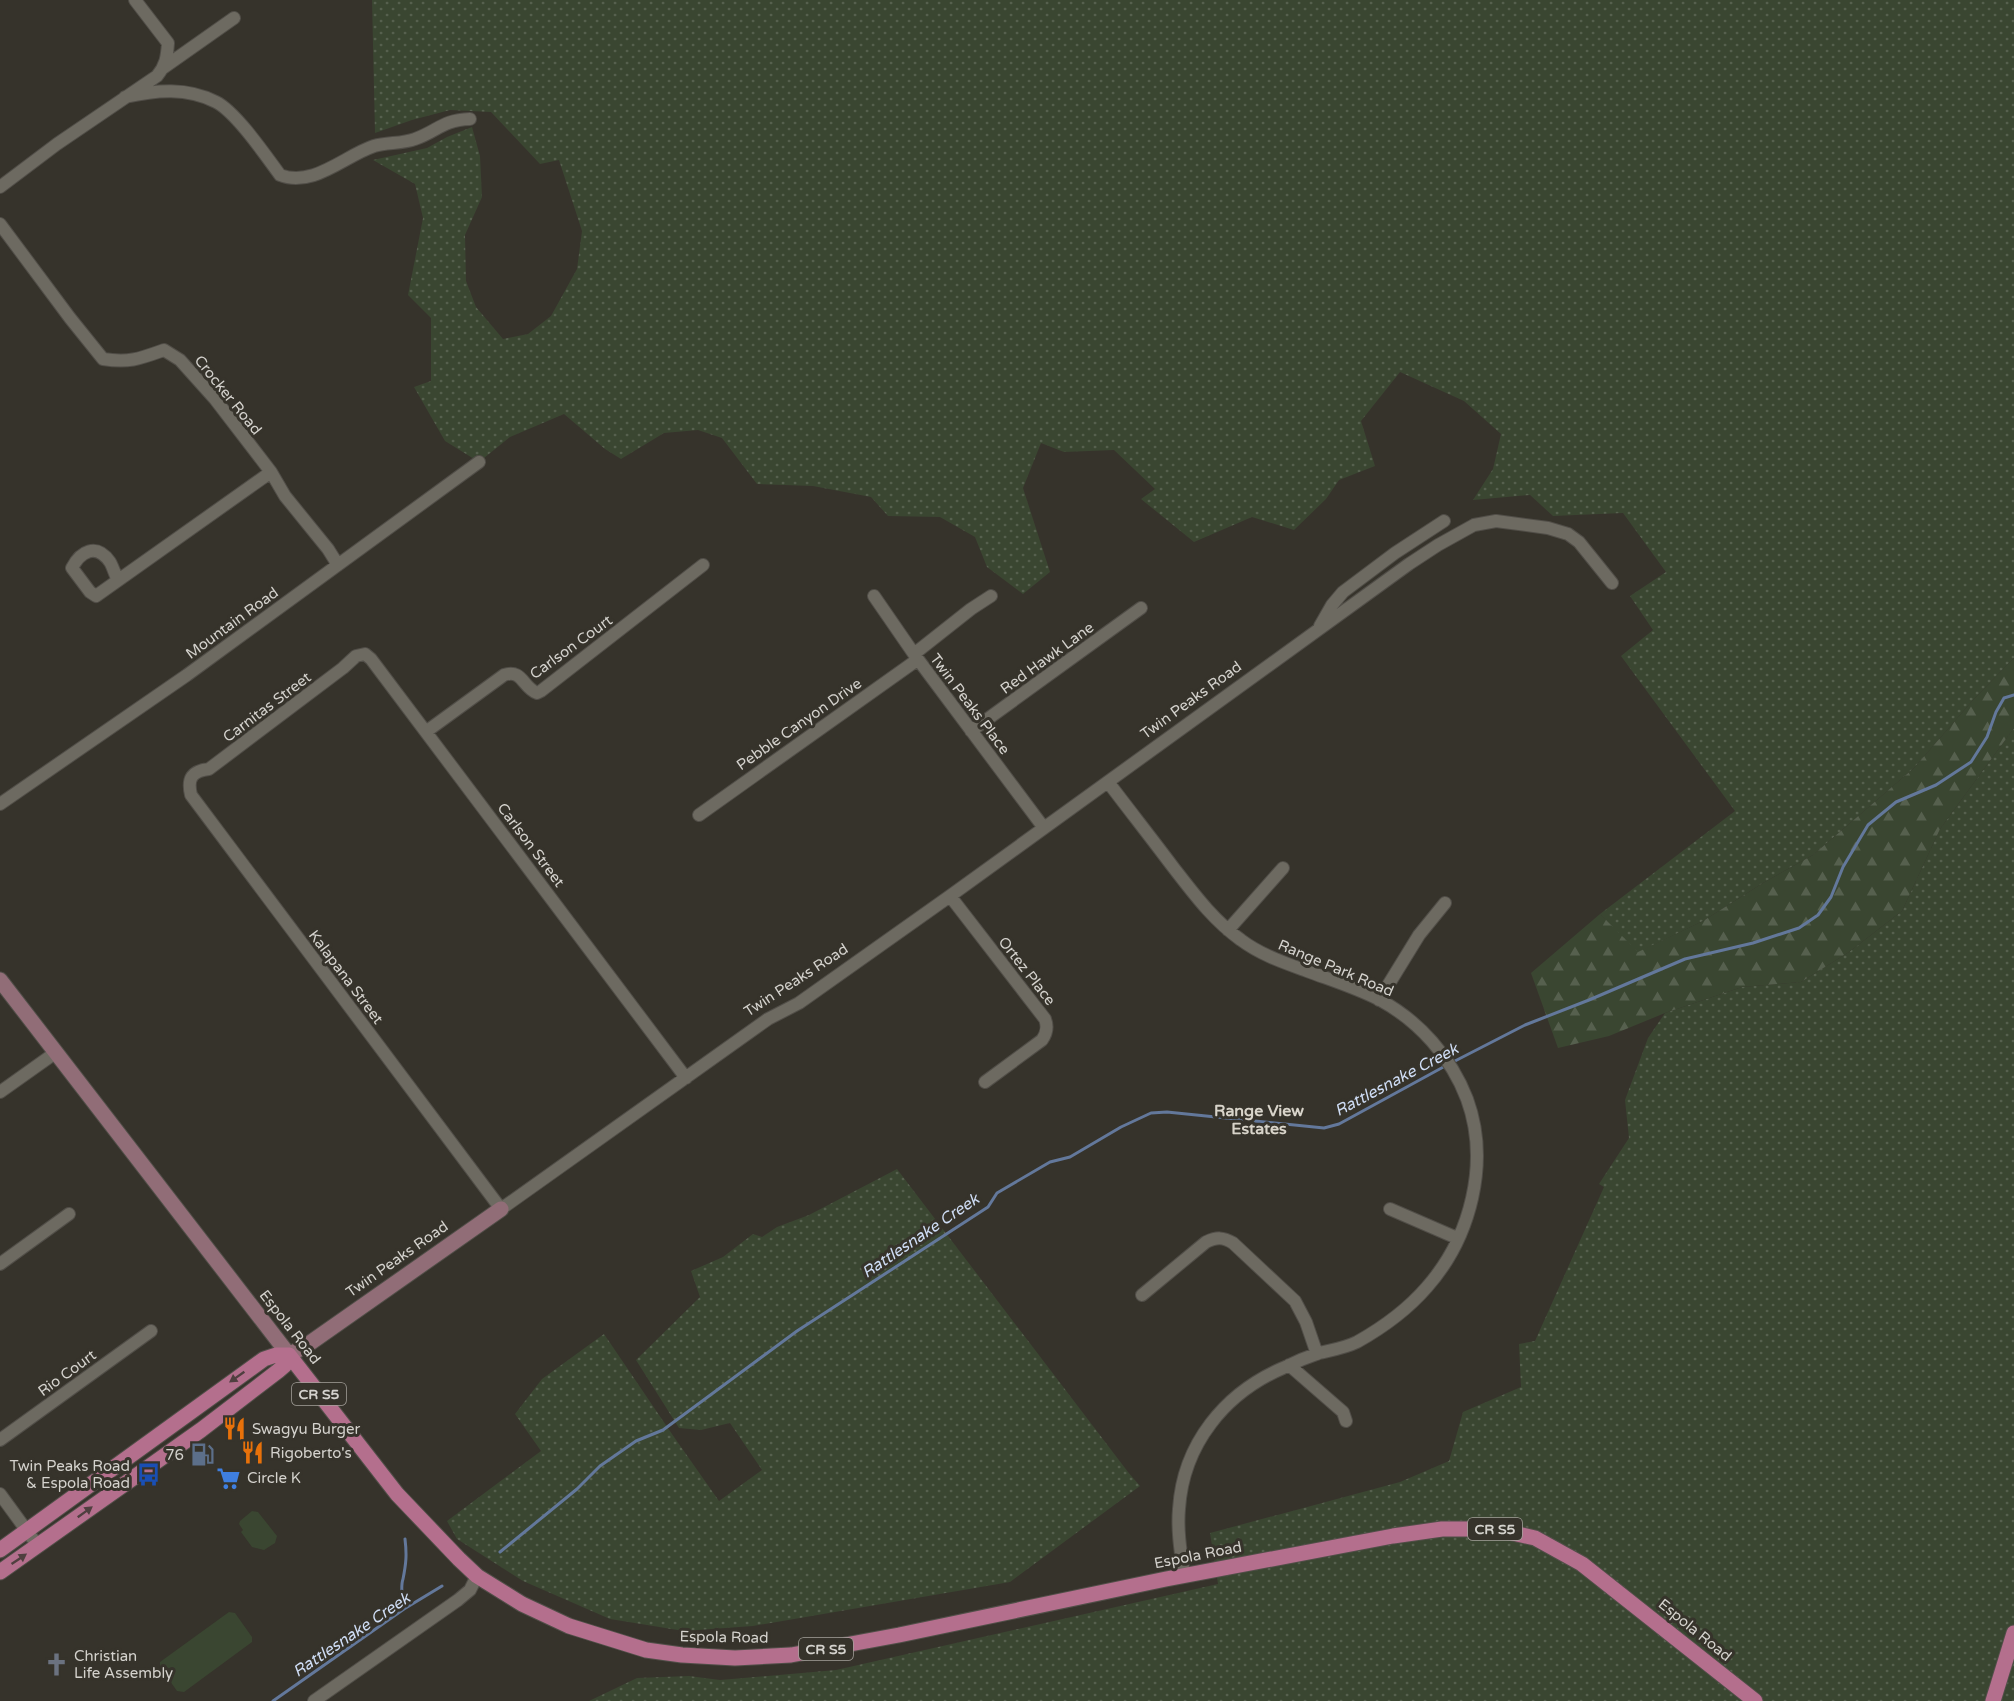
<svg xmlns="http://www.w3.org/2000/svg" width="2014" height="1701" font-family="'Varela Round',sans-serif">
<defs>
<pattern id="grass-dots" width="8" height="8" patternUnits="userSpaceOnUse" patternTransform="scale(1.5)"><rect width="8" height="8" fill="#3a4631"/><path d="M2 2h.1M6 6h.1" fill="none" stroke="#56604e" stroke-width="1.8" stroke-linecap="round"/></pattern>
<pattern id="forest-firs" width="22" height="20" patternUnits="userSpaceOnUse" patternTransform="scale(1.5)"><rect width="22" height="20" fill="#3a4631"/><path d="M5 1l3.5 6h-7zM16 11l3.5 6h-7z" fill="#56604e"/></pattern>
</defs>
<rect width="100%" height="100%" fill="#36332b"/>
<!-- grass -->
<path fill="url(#grass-dots)" d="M372,0H2014V658L1973,700L1914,768L1813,855L1763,883L1703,921L1637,953L1600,914L1735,811L1621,656L1653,630L1630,596L1666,572L1623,513L1553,516L1530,495L1473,500L1493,469L1501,434L1464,401L1400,372L1361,421L1375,466L1339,480L1326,499L1294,530L1252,517L1194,542L1141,499L1155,489L1114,450L1064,452L1041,443L1023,488L1050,572L1023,594L987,567L975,537L940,517L888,516L871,497L813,486L757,484L722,438L698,430L664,433L621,459L605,449L564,414L510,437L479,462L445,441L414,387L431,381V318L408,295L423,218L415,184L373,160L427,148L447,137L472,127L480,156L482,197L465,235L466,281L476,307L503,339L528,334L551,316L577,269L582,231L559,160L540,164L491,112L450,110L412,120L375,133Z
M2014,728V1701H589L637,1678L689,1676L720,1680L836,1670L1218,1584L1210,1533L1400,1482L1449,1461L1463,1412L1521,1387L1519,1344L1535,1341L1604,1187L1599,1184L1629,1138L1625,1100L1648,1038L1665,1013L1742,987L1801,982L1849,952L1902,911L1940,829Z
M897,1169L1128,1472L1140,1486L1010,1582L753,1626L684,1631L610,1619L523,1581L457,1539L447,1521L541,1451L515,1414L542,1379L604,1334L674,1437L719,1501L762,1470L730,1423L701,1430L679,1428L636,1360L700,1297L691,1271L723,1257L753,1234L762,1237L777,1227L809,1215Z"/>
<!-- forest -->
<path fill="url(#forest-firs)" d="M2014,658V728L1940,829L1902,911L1849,952L1801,982L1742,987L1665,1013L1609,1036L1558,1048L1531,973L1600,914L1638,952L1703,921L1763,883L1813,855L1914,768L1973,700Z"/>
<!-- pitch -->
<path fill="#3a4631" d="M252,1511L258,1512L277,1536L275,1543L264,1550L252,1547L241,1532L243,1530L239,1524L240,1521Z
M229,1612L235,1613L252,1637V1642L184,1692L177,1691L160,1667V1662Z"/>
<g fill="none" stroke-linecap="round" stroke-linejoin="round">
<!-- stream -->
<path stroke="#63789b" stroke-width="3" d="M1453,1062L1525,1025L1589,1000L1685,959L1753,943L1799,928L1818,915L1831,897L1843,867L1868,825L1896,802L1936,785L1971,762L1987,737L1996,712L2004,698L2014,695
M500,1552L577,1489L600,1466L636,1441L663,1430L797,1331L988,1207L997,1193L1050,1162L1070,1157L1121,1127L1151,1113L1167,1112L1324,1128L1339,1124L1447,1065
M403,1609C403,1600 400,1587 403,1579C406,1564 407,1555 405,1539
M273,1701L404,1609L442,1586"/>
<defs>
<path id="street" d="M163,68L234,18
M125,97C156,90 187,87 216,102C236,112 266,156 280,175C313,188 344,156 374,146C387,142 402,144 415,139C438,131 442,120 470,119
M0,187L57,144L157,76C166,65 167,57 168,43L135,0
M0,224L70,318L103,359C129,363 139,359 164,350L180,360L215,399L271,472L285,496L328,549L338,565
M118,580C115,575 113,567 110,562C96,542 80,552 72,568L90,592L96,596L271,472
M874,596L914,654L1044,828
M1320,626L1332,605L1343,592L1395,553L1444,521
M914,654L971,609L991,596
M427,731L504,675C523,669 522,687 537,693L541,691L703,565
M971,731L1141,608
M1108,782C1130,811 1152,839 1173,867C1194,894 1213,920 1241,940C1261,955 1285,963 1307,971C1331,980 1357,988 1380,1000C1419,1021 1451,1057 1467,1099C1490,1162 1471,1237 1427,1287C1408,1309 1382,1328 1357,1342C1345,1348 1332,1350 1319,1353C1307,1357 1295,1362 1283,1368C1225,1393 1183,1444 1179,1509C1177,1531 1181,1554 1184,1575
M0,804L187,675L479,462
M699,815L917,660
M950,896L1045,1019C1048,1027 1047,1033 1042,1040L985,1082
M1228,930L1283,868
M1379,1000L1419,935L1445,903
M686,1078L371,659L365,654L356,656L343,668L209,769C192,771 187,778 191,795L501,1209L768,1019L799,1003L950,896L1409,564L1438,545L1474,525L1496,521L1548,528L1568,534L1579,542L1612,583
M0,1092L55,1053
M1390,1209L1457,1238
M0,1264L69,1214
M1142,1295L1206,1242C1217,1237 1223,1237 1233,1243L1295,1301L1306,1322L1317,1354
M1289,1365L1343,1412L1346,1421
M0,1440L151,1331
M0,1494L38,1546
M314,1701L458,1600L470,1590L477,1576"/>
<path id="secondary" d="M0,980L289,1355L310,1343L501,1209"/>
<path id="primary" d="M289,1355L397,1494L459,1559L477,1576L522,1604L569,1626L646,1650L682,1655L735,1658L791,1655L899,1635L1166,1579L1393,1536L1442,1529H1495L1535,1538L1582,1564L1755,1701
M0,1550L264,1359L276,1355H289
M0,1572L201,1430L278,1371L285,1365L289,1355
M1993,1701L2014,1633"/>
</defs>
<!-- street casing -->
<use href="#street" stroke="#514e48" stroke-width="14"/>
<!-- secondary casing -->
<use href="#secondary" stroke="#514e48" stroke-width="17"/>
<!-- primary casing -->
<use href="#primary" stroke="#514e48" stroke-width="17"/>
<!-- street -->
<use href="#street" stroke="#6d6a61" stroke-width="12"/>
<!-- secondary -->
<use href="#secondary" stroke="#916d77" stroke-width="15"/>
<!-- primary -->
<use href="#primary" stroke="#b46f8d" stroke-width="15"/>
</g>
<!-- one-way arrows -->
<defs><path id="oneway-solid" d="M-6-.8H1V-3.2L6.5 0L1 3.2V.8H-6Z" transform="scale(1.5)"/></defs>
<g fill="#4f3f3f">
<use href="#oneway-solid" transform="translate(237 1377) rotate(145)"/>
<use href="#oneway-solid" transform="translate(85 1512) rotate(-36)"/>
<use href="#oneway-solid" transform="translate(19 1559) rotate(-34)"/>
</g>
<!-- icons -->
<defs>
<symbol id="restaurant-bare" viewBox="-9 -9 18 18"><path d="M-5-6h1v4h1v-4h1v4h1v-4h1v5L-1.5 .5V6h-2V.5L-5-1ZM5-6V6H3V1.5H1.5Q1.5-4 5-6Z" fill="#e8710a" stroke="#36332b" stroke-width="2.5" paint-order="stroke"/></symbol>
<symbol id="fuel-bare" viewBox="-9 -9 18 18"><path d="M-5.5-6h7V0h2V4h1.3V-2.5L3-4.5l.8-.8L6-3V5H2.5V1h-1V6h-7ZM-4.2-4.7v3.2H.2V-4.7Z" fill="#5c6f8a" stroke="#36332b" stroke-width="2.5" paint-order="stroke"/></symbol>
<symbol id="bus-bare" viewBox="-9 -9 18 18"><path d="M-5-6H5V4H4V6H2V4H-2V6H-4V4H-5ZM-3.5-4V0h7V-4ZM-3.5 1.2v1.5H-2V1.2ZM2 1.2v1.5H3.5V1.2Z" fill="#1a4fb4" stroke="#36332b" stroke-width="2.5" paint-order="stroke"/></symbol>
<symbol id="supermarket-bare" viewBox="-9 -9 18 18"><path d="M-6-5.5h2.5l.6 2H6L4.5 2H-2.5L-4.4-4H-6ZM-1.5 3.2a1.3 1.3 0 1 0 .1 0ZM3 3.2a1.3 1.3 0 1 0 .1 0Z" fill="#3f7fe0" stroke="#36332b" stroke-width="2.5" paint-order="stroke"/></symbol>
<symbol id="church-bare" viewBox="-9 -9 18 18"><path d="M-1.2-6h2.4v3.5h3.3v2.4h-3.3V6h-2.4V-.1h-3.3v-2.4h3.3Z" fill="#6b7280" stroke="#36332b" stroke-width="2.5" paint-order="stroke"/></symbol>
</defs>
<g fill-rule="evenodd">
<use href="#restaurant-bare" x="218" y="1412" width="33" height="33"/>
<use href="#restaurant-bare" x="236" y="1436" width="33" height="33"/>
<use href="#fuel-bare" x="186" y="1438" width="33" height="33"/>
<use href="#bus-bare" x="132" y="1458" width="33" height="33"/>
<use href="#supermarket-bare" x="212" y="1462" width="33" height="33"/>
<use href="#church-bare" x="40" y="1648" width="33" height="33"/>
</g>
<g text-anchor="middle" stroke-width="6" stroke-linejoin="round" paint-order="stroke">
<!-- shield labels -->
<g fill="#36332b" stroke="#a5a29c" stroke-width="1.5">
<rect x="292" y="1383" width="54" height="22" rx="4.5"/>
<rect x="1468" y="1518" width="54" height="22" rx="4.5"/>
<rect x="799" y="1638" width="54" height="22" rx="4.5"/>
</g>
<g font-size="14" font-weight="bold" fill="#d4d2cd">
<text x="319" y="1399">CR S5</text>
<text x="1495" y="1534">CR S5</text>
<text x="826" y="1654">CR S5</text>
</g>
<!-- street labels -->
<g font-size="15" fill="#d4d2cd" stroke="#36332b">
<text transform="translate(228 395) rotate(51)" y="5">Crocker Road</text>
<text transform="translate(232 623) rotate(-36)" y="5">Mountain Road</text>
<text transform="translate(571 647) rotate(-36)" y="5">Carlson Court</text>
<text transform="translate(1047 658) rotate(-36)" y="5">Red Hawk Lane</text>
<text transform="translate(1191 700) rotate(-36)" y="5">Twin Peaks Road</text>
<text transform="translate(970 704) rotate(53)" y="5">Twin Peaks Place</text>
<text transform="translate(267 707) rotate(-37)" y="5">Carnitas Street</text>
<text transform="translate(799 724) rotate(-35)" y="5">Pebble Canyon Drive</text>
<text transform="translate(531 845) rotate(53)" y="5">Carlson Street</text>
<text transform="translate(1336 968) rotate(23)" y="5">Range Park Road</text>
<text transform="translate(1027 971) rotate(52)" y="5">Ortez Place</text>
<text transform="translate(346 977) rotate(53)" y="5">Kalapana Street</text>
<text transform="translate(796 980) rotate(-33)" y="5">Twin Peaks Road</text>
<text transform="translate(397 1259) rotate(-35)" y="5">Twin Peaks Road</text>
<text transform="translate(290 1327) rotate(52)" y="5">Espola Road</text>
<text transform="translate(67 1373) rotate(-36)" y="5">Rio Court</text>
<text transform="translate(1198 1555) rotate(-11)" y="5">Espola Road</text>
<text transform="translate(1695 1630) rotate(39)" y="5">Espola Road</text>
<text transform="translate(724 1637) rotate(1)" y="5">Espola Road</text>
</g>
<!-- poi labels -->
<g font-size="15" fill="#d4d2cd" stroke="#36332b" text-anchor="start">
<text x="252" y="1434">Swagyu Burger</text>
<text x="270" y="1458">Rigoberto's</text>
<text x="184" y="1460" text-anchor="end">76</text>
<text x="130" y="1471" text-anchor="end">Twin Peaks Road<tspan x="130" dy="17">&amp; Espola Road</tspan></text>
<text x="247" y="1483">Circle K</text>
<text x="74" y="1661">Christian<tspan x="74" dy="17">Life Assembly</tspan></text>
</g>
<!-- water labels -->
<g font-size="16" font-style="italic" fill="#cfddf5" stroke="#36332b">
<text transform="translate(1396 1079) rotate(-28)" y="6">Rattlesnake Creek</text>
<text transform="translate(920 1235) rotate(-34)" y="6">Rattlesnake Creek</text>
<text transform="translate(351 1634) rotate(-34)" y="6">Rattlesnake Creek</text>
</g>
<!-- neighbourhood labels -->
<g font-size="16" font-weight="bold" fill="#d8d4ca" stroke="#36332b">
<text x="1259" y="1116">Range View<tspan x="1259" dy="18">Estates</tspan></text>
</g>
</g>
</svg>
